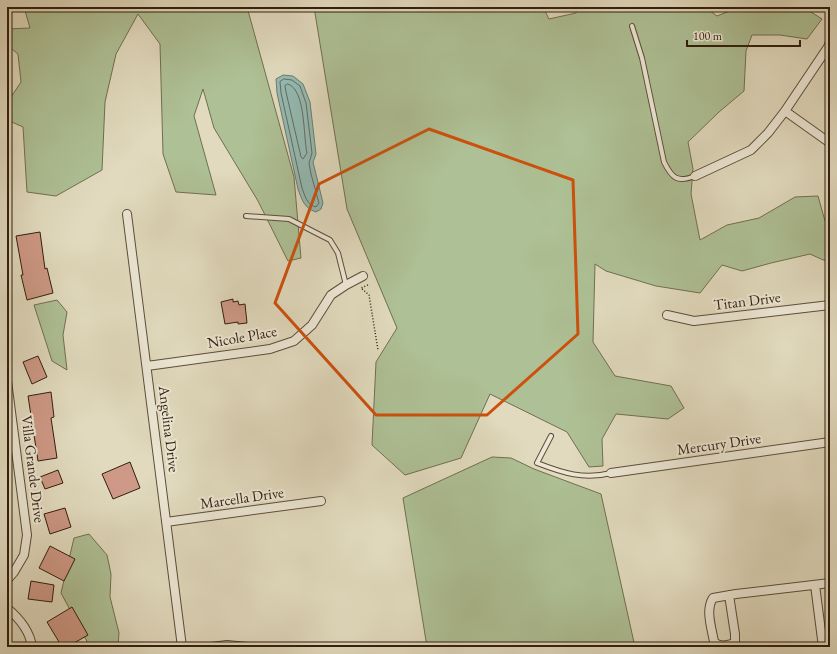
<svg xmlns="http://www.w3.org/2000/svg" width="837" height="654" font-family="'EB Garamond',serif">
<rect width="100%" height="100%" fill="#e1dabe"/>
<filter id="stains"><feTurbulence type="fractalNoise" baseFrequency=".005" numOctaves="4"/><feColorMatrix values="0 0 0 0 .2 0 0 0 0 .09 0 0 0 0 .02 0 0 0 .5 -.17"/></filter>
<radialGradient id="worn" r=".72"><stop offset=".6" stop-color="#630" stop-opacity="0"/><stop offset="1" stop-color="#630" stop-opacity=".3"/></radialGradient>
<!-- green -->
<path fill="#aec095" stroke="#706f51" d="M24,7H247L294,177L301,258L288,261L258,201L214,128L203,89L194,116L216,195L176,192L163,154L160,44L138,14L116,54L105,102L102,170L56,196L27,192L23,127L7,120V103L21,82L18,54L7,45V29L30,28Z
M314,7H417L418,10L447,7H543L549,19L576,13L577,7H705L717,16L740,7H803L822,19L807,39L780,35H752L746,51L744,91L719,112L688,142L693,169L691,194L700,240L727,225L759,218L795,197L818,196L825,221L830,220V263L810,254L771,263L742,271L722,265L700,293L656,286L606,271L595,264L593,342L615,376L671,386L684,408L668,419L616,414L602,439L603,466L589,467L567,432L490,394L461,458L405,475L372,445L376,362L397,328L347,209Z
M57,300L67,312L63,335L67,370L52,361L34,305Z
M492,457L511,458L534,469L601,494L635,647H427L403,498Z
M89,534L107,555L111,574L110,597L119,633L118,647H90L61,593L74,538Z"/>
<!-- water -->
<path fill="#94bab3" stroke="#6c7c71" d="M283,75L293,76L303,84L310,102L316,154L313,162L323,203L321,209L316,212C304,208 302,200 298,189L277,93L276,79Z"/>
<g fill="none" stroke-linecap="round" stroke-linejoin="round">
<!-- shore -->
<path stroke="#626c60" stroke-width="1" d="M284,79L292,80L300,86L306,103L312,153L309,163L311,174L319,203L316,207C307,205 305,196 302,188L281,93L280,82Z
M288,84C306,90 303,136 307,153L303,159L301,157L286,92L285,86Z"/>
</g>
<!-- building -->
<path fill="#ce9986" stroke="#311e0d" d="M40,232L45,269L47,268L53,293L27,300L21,275H23L16,236Z
M233,299V302L238,301L239,305L245,304L247,323L238,324V322L225,324L221,302Z
M38,356L47,377L32,384L23,362Z
M51,392L54,417L51,418L57,458L38,461L28,396Z
M130,462L140,488L113,499L102,474Z
M58,470L63,483L45,489L40,477Z
M65,508L71,527L50,534L44,514Z
M50,546L75,559L64,581L39,568Z
M31,581L54,585L52,602L28,599Z
M72,607L88,635L67,647H62L47,622Z"/>
<g fill="none" stroke-linecap="round" stroke-linejoin="round">
<defs>
<path id="lane" d="M632,26L642,58L664,162C672,178 677,183 695,176
M246,216L289,219L330,240L338,253L346,285
M551,436L537,463C563,473 584,480 611,473"/>
<path id="street" d="M785,111L830,143
M695,176L751,150L768,133L785,111L828,47L830,42
M127,214L182,647
M667,315L694,321L830,305
M147,366L270,349L294,341L312,325L331,295L346,285L363,276
M7,381L27,535L24,555L14,572L7,580
M611,473L830,442
M166,522L321,501
M815,585L823,647
M729,595L735,634V643C728,645 721,648 714,642C712,629 705,610 713,598L736,594L830,583
M7,608C19,618 30,631 32,647
M211,647L227,645L247,647"/>
</defs>
<!-- lane casing -->
<use href="#lane" stroke="#5d4d39" stroke-width="6"/>
<!-- street casing -->
<use href="#street" stroke="#5d4d39" stroke-width="10"/>
<!-- path -->
<path stroke="#311e0d" stroke-width="1.5" stroke-dasharray="1 2" stroke-linecap="butt" d="M368,285L361,288L369,295L378,350"/>
<!-- lane -->
<use href="#lane" stroke="#ece7d5" stroke-width="4"/>
<!-- street -->
<use href="#street" stroke="#ece7d5" stroke-width="8"/>
</g>
<!-- marked area -->
<path fill="none" stroke="#cd500c" stroke-width="3" stroke-linejoin="round" d="M429,129L573,180L578,334L487,415H376L275,303L319,184Z"/>
<g text-anchor="middle" stroke-width="4" stroke-linejoin="round" paint-order="stroke">
<!-- street labels -->
<g font-size="15" fill="#311e0d" stroke="#ece7d5">
<text transform="translate(747 301) rotate(-7)" y="5">Titan Drive</text>
<text transform="translate(242 337) rotate(-10)" y="5">Nicole Place</text>
<text transform="translate(169 429) rotate(83)" y="5">Angelina Drive</text>
<text transform="translate(719 444) rotate(-8)" y="5">Mercury Drive</text>
<text transform="translate(33 469) rotate(83)" y="5">Villa Grande Drive</text>
<text transform="translate(242 498) rotate(-8)" y="5">Marcella Drive</text>
</g>
</g>
<!-- margin -->
<rect width="837" height="654" fill="none" stroke="#e1dabe" stroke-width="24"/>
<rect x="8" y="8" width="821" height="638" fill="none" stroke="#311e0d" stroke-width="2"/>
<rect x="12" y="12" width="813" height="630" fill="none" stroke="#311e0d"/>
<!-- scale -->
<path d="M687 40v6h113v-6" fill="none" stroke="#311e0d" stroke-width="2"/>
<text x="693" y="40" font-size="12" fill="#311e0d" stroke="#ece7d5" stroke-width="3" paint-order="stroke">100 m</text>
<rect width="100%" height="100%" filter="url(#stains)"/>
<rect width="100%" height="100%" fill="url(#worn)"/>
</svg>
